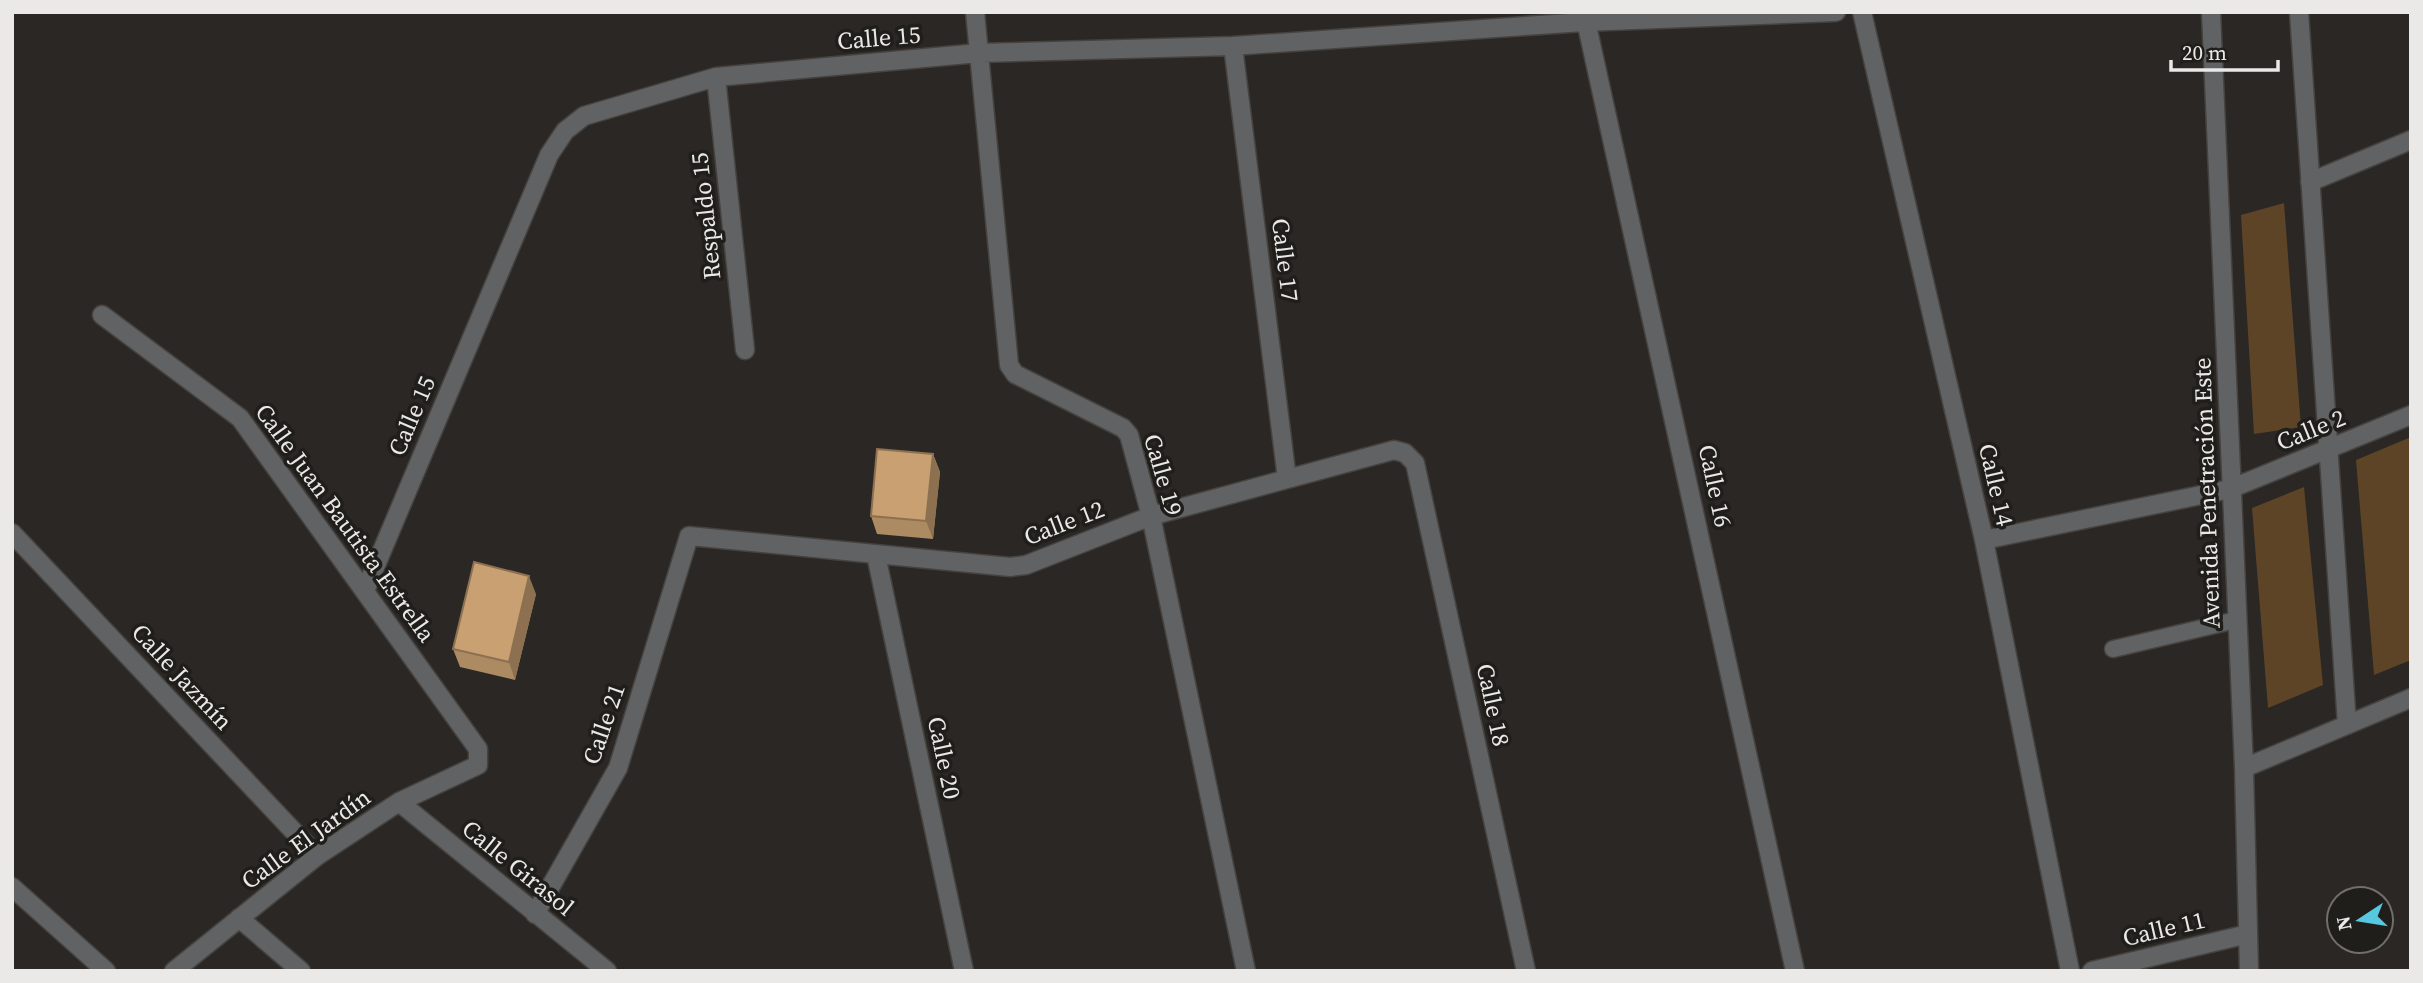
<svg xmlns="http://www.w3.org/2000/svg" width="2423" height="983" font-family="'Source Serif 4',serif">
<rect width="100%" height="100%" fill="#2a2724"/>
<!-- green -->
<path fill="#5d4426" d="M2284,203L2301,427L2254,434L2241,215Z
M2411,437V660L2374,675L2356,460Z
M2304,487L2323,685L2268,708L2252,508Z"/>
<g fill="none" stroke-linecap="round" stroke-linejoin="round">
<defs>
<path id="lane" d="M2113,649L2236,620"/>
<path id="street" d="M975,12L1009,365L1015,374L1123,428L1129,435L1151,516L1246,971
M1584,12L1795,971
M1862,12L1984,540L2070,971
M2211,12L2244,768L2249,971
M2299,12L2347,725
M1233,46L1287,479
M716,77L745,350
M2310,182L2411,140
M102,315L240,418L478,749V765L399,802L317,856L174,971
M12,533L317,856
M1984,540L2230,489L2411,415
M876,555L964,971
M365,591L549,155L565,131L584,116L716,77L979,53L1233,46L1584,22L1836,12
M2244,768L2411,698
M399,802L607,971
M12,887L106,971
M535,914L618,768L689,536L1010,567L1026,565L1151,516L1394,450L1405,453L1415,463L1526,971
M239,918L301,971
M2092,971L2248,934"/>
</defs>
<!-- lane casing -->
<use href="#lane" stroke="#45423f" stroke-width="19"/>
<!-- street casing -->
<use href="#street" stroke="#45423f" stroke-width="21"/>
<!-- lane -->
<use href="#lane" stroke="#606263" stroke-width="16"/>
<!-- street -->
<use href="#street" stroke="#606263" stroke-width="18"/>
</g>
<!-- wall -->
<path fill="#ac8a62" d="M933,454L940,472L933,539L877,534L871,516Z
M536,594L515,680L460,667L453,649Z"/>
<!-- shaded-wall -->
<path fill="#8c7050" d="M933,454L940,472L933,539L926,521Z
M529,576L536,594L515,680L509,662Z"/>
<!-- building -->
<path fill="#c8a072" stroke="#8c7050" stroke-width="2" d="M877,449L933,454L926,521L871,516Z
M474,562L529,576L509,662L453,649Z"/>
<g text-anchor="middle" stroke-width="7" stroke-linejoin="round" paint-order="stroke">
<!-- street labels -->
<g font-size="24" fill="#eae9e7" stroke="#201e1b">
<text transform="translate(879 38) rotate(-5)" y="8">Calle 15</text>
<text transform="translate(706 216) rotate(-96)" y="8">Respaldo 15</text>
<text transform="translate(1285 260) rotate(83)" y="8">Calle 17</text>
<text transform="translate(412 416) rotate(-67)" y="8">Calle 15</text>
<text transform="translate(2311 430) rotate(-22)" y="8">Calle 2</text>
<text transform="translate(1163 475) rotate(74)" y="8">Calle 19</text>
<text transform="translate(1996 485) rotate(77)" y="8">Calle 14</text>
<text transform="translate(1715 486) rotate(78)" y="8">Calle 16</text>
<text transform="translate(2207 493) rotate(-92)" y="8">Avenida Penetración Este</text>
<text transform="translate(345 523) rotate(54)" y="8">Calle Juan Bautista Estrella</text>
<text transform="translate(1064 523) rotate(-21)" y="8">Calle 12</text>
<text transform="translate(182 677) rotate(47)" y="8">Calle Jazmín</text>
<text transform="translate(1493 705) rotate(78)" y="8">Calle 18</text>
<text transform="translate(604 724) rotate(-71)" y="8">Calle 21</text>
<text transform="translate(944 758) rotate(78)" y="8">Calle 20</text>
<text transform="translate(306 839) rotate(-36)" y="8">Calle El Jardín</text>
<text transform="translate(518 868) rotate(39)" y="8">Calle Girasol</text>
<text transform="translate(2164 929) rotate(-13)" y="8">Calle 11</text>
</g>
</g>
<!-- border -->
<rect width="2423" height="983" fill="none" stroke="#eae9e7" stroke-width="28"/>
<!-- north arrow -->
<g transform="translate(2360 920) rotate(258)"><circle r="33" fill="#201e1b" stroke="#716f6d" stroke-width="2"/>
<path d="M0-5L12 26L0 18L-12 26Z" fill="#56c9e0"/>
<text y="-10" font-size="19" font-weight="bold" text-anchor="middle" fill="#eae9e7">N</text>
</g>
<!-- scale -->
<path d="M2171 60v10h107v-10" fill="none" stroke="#eae9e7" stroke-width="3.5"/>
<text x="2182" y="60" font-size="21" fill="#eae9e7" stroke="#201e1b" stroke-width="5" paint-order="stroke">20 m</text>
</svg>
